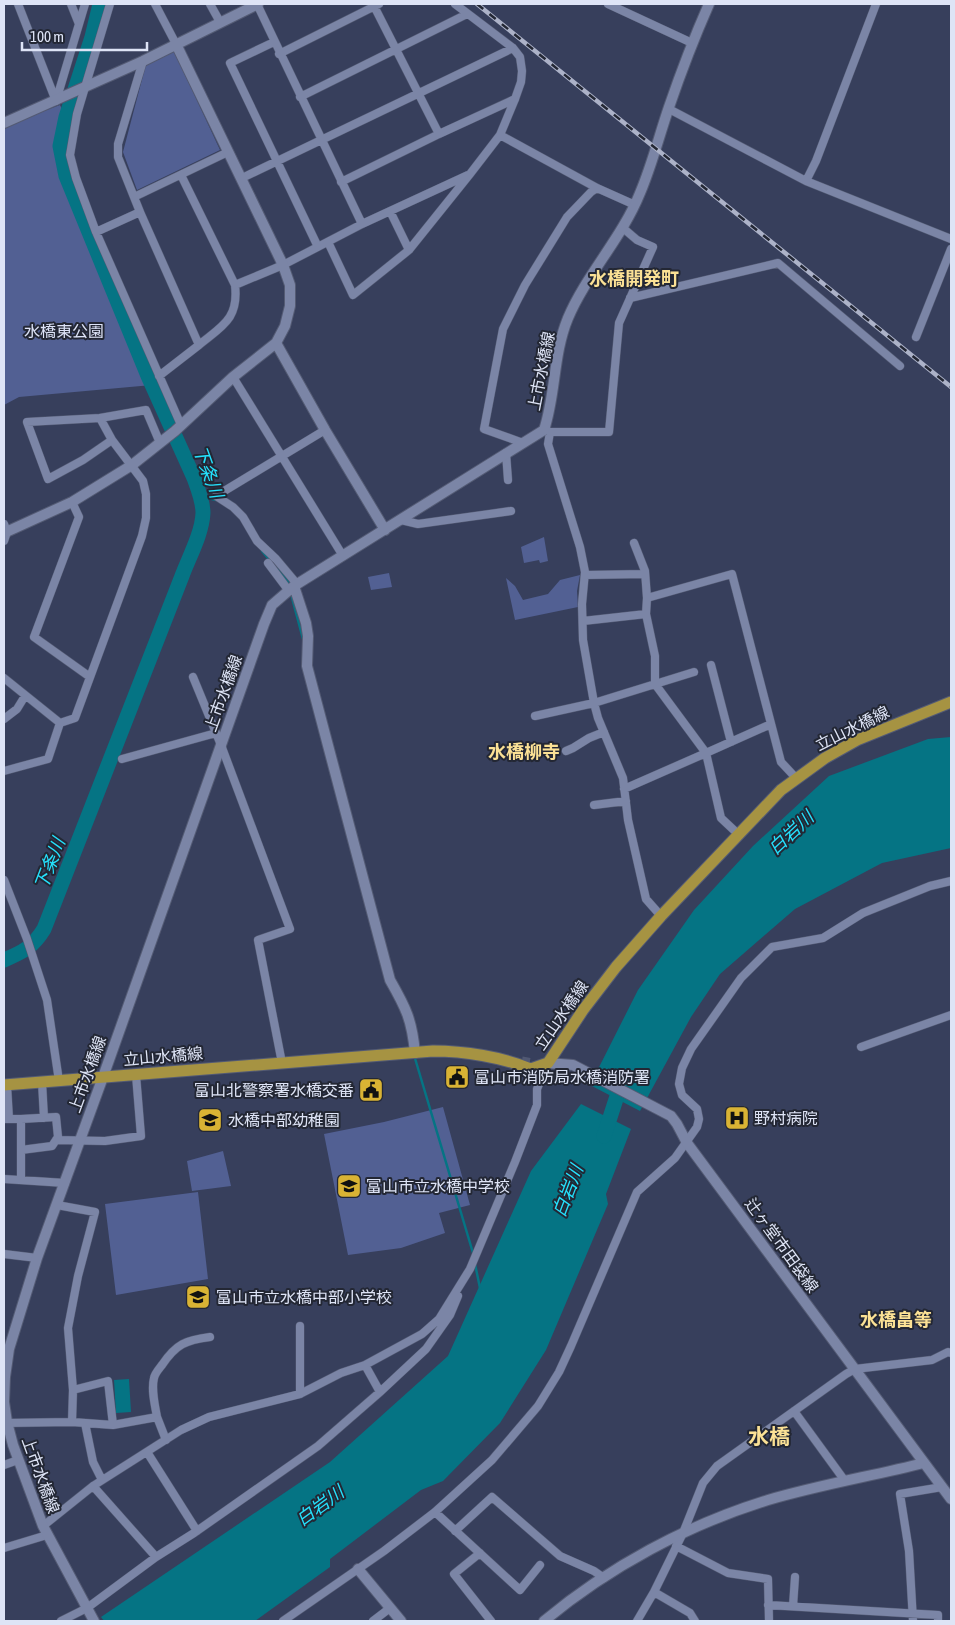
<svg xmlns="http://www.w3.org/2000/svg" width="955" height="1625" font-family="'Asap Condensed','Noto Sans JP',sans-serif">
<rect width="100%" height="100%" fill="#373f5c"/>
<!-- green -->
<path fill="#526093" d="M174,51L220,150L137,190L123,152L146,64Z
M60,105L66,117L60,146L66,176L152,385L19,397L4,405V126Z
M544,537L548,561L540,563L539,560L524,563L521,547Z
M389,573L392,587L371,590L368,577Z
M580,575L577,591L578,607L515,620L506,578L515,586L523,600L548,594L560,580Z
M443,1107L470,1205L439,1213L445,1233L401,1248L348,1255L324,1134L384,1122Z
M223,1151L231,1186L192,1191L187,1161Z
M198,1192L208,1279L116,1295L105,1204Z"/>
<!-- water -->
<path fill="#057484" d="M951,737V848L882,863L795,909L720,974L691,1017L640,1111L590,1085L638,990L694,910L753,846L829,776L928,739Z
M581,1104L631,1129L606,1194L608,1204L546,1350L500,1423L443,1481L421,1490L330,1559V1567L255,1621H104L101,1617L330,1462L448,1356L531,1171Z
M129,1379L131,1412L116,1413L114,1380Z"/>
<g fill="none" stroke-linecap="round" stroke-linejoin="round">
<!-- stream -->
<path stroke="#057484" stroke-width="2.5" d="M200,496L216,500
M262,551L288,582L289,586
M291,594L303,639
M414,1055L473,1253
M475,1264L480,1288"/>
<!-- river -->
<path stroke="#057484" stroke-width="15" d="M4,960C23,952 33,947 44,929L182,576C189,557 202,534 203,513C203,501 198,489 194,478L148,376L66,176L60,146L66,117L92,37L100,4
M604,1136L618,1093L625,1081"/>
<!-- street-tunnel -->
<path stroke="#505873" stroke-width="8" stroke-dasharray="8 4" stroke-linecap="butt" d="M523,1077L527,1055"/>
<defs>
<path id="street" d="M18,4L56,101
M71,4L79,24
M110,4L77,114L70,155L76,178L96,232L181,425
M155,4L176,44
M210,4L220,22
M257,4L362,224
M608,4L692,43
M374,6L439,134
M274,42L230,63L318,247
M279,54L379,4
M300,97L467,14
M56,101L85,4
M669,109L806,181L951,239
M500,135L597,188
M181,175L235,285C239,319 222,326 199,345
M242,178L513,48
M806,181L816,161L876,4
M341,182L439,134L515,99
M134,197L118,157V144L143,61
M390,211L409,250
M140,212L199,345L159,376
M96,232L140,212L134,197L228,152
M328,242L353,295L409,250L470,174L500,135L515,99L521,82L522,71L520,57L513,48L455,4
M235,285L283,265L362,224L468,175
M630,298L778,263L900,366
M916,337L951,249
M233,377L343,556
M100,418L27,422L48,479L83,460L112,440
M546,430L550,432H609L619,323L653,247L637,240L623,228
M550,432L548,444L580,547L585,572L582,604L583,640L594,703L598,718L623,778L628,820L646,899L661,916
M523,443L484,429L503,329L525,285L567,217L591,192L597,188L635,205
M506,453L508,480
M72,502L79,517L34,637L90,677
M401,520L418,524L511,511
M4,524L7,532L4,541
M634,543L645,571L647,598
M268,563L289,591
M585,575L645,574
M297,584L276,559L257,541L243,517L233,507L216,496L325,430
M646,614L647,598L732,574L781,762L796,778
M583,621L646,614L655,656V684L706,753L624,789
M711,665L731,742
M193,677L221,745L290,929L258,940L282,1063
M4,678L60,723
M535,716L594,703L694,672
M4,719L17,709L25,696
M60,723L75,718L124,585L142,536L146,518V494L143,481L112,440L100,418L146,410L160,443
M566,751L573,748L589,738L604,732
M122,759L216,733
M4,771L48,759L60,723
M594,805L626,801
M738,834L721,818L706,753L771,724
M4,880L27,939L47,1000L59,1081
M861,1047L951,1015
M42,1082L44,1118
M7,1085L9,1119
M4,1119H21V1180
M21,1119L56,1117L58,1137L52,1146L21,1150
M56,1140L105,1141L141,1136L136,1075
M4,1179L65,1183
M57,1205L95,1212L78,1276L68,1328L73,1390L108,1381L113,1425
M4,1254L37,1258
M380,1392L426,1349L450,1315L458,1296
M300,1394V1326
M794,1411L845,1481
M157,1417C155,1405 151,1390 154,1378C155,1373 159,1369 162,1365C176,1344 186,1340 210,1337
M72,1422L73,1390
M4,1423L72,1422L113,1425L157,1417L166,1440
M85,1423L93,1462L102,1480
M147,1452L197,1531
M4,1465L18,1460
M93,1486L156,1557
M435,1512L520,1590L540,1565
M43,1526L93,1486L181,1430L209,1417L300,1394L341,1373L365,1365L422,1334L439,1319L470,1269L515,1162L537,1105V1089L548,1063
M455,1531L492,1497L560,1556L594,1571L604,1578
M676,1546L728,1573L768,1579L769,1621
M4,1548L47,1535
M480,1553L454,1574L491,1621
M654,1592L690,1613L695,1621
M768,1605L938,1615V1621
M793,1606L795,1577
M61,1621L87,1608L156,1557L194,1533L318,1446L380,1392L365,1365
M283,1621L384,1551L435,1512L492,1460L538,1406L559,1372L571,1346L637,1192L675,1158L697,1127L699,1119L697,1109L682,1095L679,1084L682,1068L691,1049L741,978L772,947L823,938L863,913L930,886L951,881
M373,1621L390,1608
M637,1621L654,1592L683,1533L703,1483L717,1466L846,1374L855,1369L932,1360L948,1352L951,1353
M913,1621L909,1551L900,1494L942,1487"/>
<path id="secondary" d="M4,123L143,61L258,4
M276,343L325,430L385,530
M4,533L72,502L132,465L175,431L233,377L276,343L285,326L290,306V285L283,265L176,44
M294,586L306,623L308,636L307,666L390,980C406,1008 412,1020 415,1053
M548,1063L573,1065L671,1116L677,1124L687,1143L951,1499
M358,1569L401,1621
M94,1621L43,1526L13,1445L7,1422L4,1402L5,1377L9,1349L37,1258L103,1077L264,624L272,605L294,586L544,430C556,394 553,354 568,318C586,275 622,238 640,193C652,165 659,136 669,107C681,72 694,38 709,4
M544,1621C609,1567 687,1525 768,1500C819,1485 872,1476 924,1463"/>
<path id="primary" d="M4,1085L433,1051C464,1051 502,1057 531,1069L548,1063L583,1010L616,967L661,916L781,790L825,758L857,740L951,702"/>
</defs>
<!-- street casing -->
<use href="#street" stroke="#545b74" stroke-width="9"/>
<!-- secondary casing -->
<use href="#secondary" stroke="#545b74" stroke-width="12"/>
<!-- primary casing -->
<use href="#primary" stroke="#545b74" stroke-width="13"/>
<!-- street -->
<use href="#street" stroke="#7b85a6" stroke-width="8"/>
<!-- secondary -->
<use href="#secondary" stroke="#7b85a6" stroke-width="10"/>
<!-- primary -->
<use href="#primary" stroke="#a69342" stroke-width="11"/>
<defs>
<path id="rail" d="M477,4L951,387"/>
</defs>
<!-- rail casing -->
<use href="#rail" stroke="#acb2c8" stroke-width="4.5"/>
<!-- rail -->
<use href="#rail" stroke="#232734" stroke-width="2.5" stroke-dasharray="8" stroke-linecap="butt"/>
</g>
<!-- icons -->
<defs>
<symbol id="civic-square" viewBox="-11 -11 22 22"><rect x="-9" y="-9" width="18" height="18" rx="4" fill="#d9b334" stroke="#232734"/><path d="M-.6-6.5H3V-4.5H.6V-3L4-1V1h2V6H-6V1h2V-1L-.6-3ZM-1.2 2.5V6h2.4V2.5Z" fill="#111"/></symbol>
<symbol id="hospital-square" viewBox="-11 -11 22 22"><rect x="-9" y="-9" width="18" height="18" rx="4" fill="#d9b334" stroke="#232734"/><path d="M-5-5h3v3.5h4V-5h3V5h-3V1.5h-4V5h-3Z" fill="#111"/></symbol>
<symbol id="school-square" viewBox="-11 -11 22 22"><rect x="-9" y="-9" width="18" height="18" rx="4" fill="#d9b334" stroke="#232734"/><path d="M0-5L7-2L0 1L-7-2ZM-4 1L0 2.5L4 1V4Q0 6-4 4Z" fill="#111"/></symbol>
</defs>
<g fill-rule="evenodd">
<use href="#civic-square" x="443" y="1063" width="28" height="28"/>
<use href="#civic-square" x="357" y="1076" width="28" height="28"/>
<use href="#hospital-square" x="723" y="1104" width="28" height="28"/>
<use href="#school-square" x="196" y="1106" width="28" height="28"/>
<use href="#school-square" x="335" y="1172" width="28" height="28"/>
<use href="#school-square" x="184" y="1283" width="28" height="28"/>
</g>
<g text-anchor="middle" stroke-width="4" stroke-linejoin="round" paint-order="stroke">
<!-- park labels -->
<g font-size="16" fill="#dde3f7" stroke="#232734">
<text x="64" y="337">水橋東公園</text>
</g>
<!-- street labels -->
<g font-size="16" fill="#dee4f6" stroke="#232734">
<text transform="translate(541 371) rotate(-79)" y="6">上市水橋線</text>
<text transform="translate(223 693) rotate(-70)" y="6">上市水橋線</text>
<text transform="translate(852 728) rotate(-26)" y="6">立山水橋線</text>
<text transform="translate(561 1015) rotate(-55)" y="6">立山水橋線</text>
<text transform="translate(163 1056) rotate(-5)" y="6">立山水橋線</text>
<text transform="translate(87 1074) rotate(-70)" y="6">上市水橋線</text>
<text transform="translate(782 1245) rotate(54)" y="6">辻ヶ堂市田袋線</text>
<text transform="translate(41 1475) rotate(70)" y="6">上市水橋線</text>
</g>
<!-- poi labels -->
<g font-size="16" fill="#dee4f6" stroke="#232734" text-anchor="start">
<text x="474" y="1083">富山市消防局水橋消防署</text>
<text x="354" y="1096" text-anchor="end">富山北警察署水橋交番</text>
<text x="754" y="1124">野村病院</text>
<text x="228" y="1126">水橋中部幼稚園</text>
<text x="366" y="1192">富山市立水橋中学校</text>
<text x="216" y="1303">富山市立水橋中部小学校</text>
</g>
<!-- neighbourhood labels -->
<g font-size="18" font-weight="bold" fill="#fbe195" stroke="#232734">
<text x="634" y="285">水橋開発町</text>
<text x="524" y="758">水橋柳寺</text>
<text x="896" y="1326">水橋畠等</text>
</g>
<!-- water labels -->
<g font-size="18" font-style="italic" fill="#25e1fd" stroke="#232734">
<text transform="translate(208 472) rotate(70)" y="6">下条川</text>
<text transform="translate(791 833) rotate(-43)" y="6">白岩川</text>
<text transform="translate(50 864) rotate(-69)" y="6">下条川</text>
<text transform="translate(568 1191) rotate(-69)" y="6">白岩川</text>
<text transform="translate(320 1506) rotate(-36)" y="6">白岩川</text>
</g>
<!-- district labels -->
<g font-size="21" font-weight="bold" fill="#fbe195" stroke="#232734">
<text x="769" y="1444">水橋</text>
</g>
</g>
<!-- border -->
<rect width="955" height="1625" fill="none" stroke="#dee4f6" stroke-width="10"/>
<!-- scale -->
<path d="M22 42v8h125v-8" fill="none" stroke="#dee4f6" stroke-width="2.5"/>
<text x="30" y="42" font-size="15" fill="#dee4f6" stroke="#232734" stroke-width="4" paint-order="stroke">100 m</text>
</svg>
